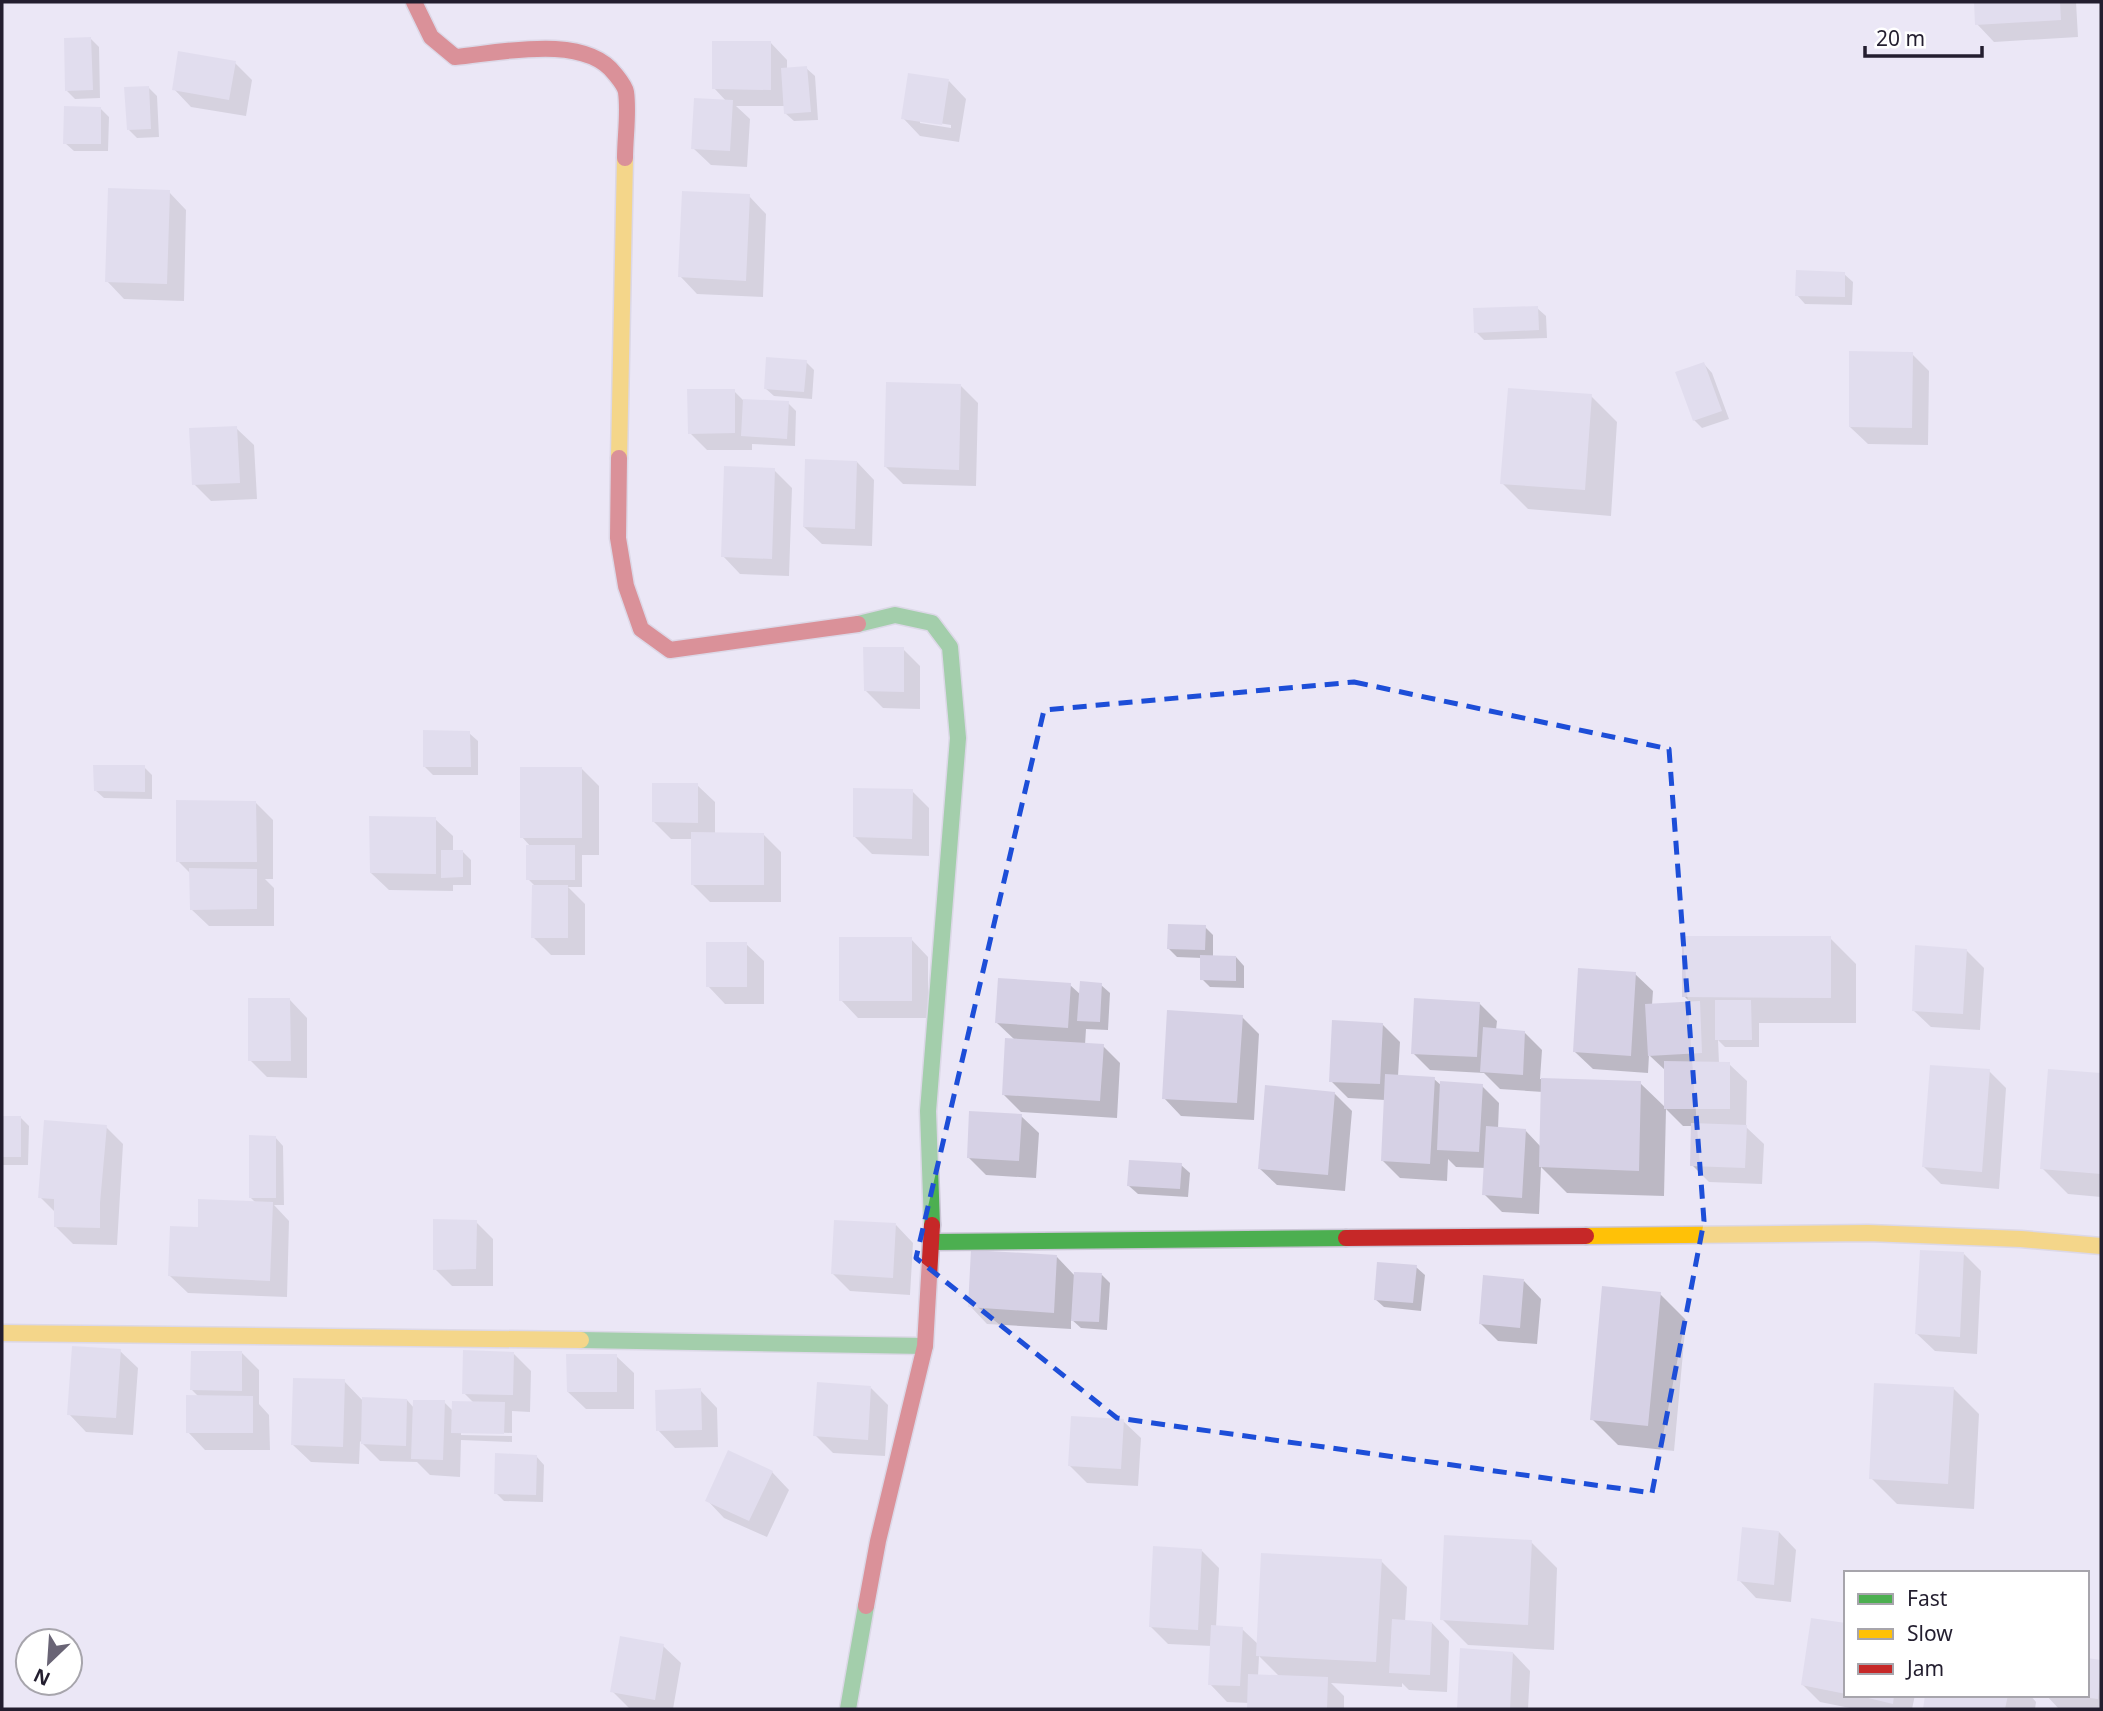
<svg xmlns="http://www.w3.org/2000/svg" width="2103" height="1711" font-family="'Noto Sans',sans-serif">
<rect width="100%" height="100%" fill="#ebe7f6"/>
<!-- shadow -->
<path fill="#0003" fill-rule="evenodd" d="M1976,2H2076L2078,37L1994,42L1977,24Z
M91,39L99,47L100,98L75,99L67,91Z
M770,42L787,60V69L806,68L815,76L818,120L794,121L785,113V106H736L750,119L747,167L711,165L693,148L727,102L714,88Z
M235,63L252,80L246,116L191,107L174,89Z
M949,81L966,99L959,142L920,136L903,118ZM920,120L951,125V128L920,123Z
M148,87L157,96L159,137L137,138L129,130Z
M100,108L109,117L108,151H74L65,143Z
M169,192L186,210L184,301L124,299L107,281Z
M749,196L766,214L763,297L697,294L680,276Z
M1844,274L1853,282L1852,305L1805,304L1797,295Z
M1537,308L1546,316L1547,338L1484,340L1476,332Z
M1912,354L1929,371L1928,445L1868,444L1850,427Z
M806,362L814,370L812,399L774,396L765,388Z
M1704,364L1712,373L1729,419L1702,428L1694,420Z
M960,385L978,403L976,486L903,484L886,467Z
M734,391L744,401L788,403L796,411L795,446L752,444V450H707L690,433Z
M1591,396L1617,422L1611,516L1528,509L1502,483Z
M236,428L254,445L257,499L211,501L194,484Z
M857,462L874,480L872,546L822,544L804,527Z
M774,470L792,488L789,576L740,574L723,556Z
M903,649L920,666V709L883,708L866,691Z
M469,733L478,741V775H433L424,766Z
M144,767L152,775V799L104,798L95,790Z
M582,769L599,786V855H582V887H568L585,904V955H551L533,937L536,887L528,879L531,847L522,837Z
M697,785L715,802V834H763L781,852V902H710L692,884L693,839H671L654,822Z
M912,791L929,808V856L872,854L855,837Z
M256,803L273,820V879H265L274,888V926H209L191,909V874L178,861Z
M435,819L453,836V852H463L471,860V885H453V891L389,890L371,873Z
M1205,927L1213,935V957H1236L1244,966V988L1210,987L1202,979V958L1177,957L1169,949Z
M1830,938L1856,964V1023H1759V1047H1725L1718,1040L1719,1063L1729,1064L1747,1081L1746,1127L1764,1144L1762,1184L1709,1182L1692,1165L1693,1126H1683L1666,1109L1664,1196L1567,1193L1541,1167L1539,1214L1502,1212L1484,1194L1486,1168L1456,1167L1448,1159L1447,1181L1400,1178L1382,1160L1385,1100L1348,1098L1331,1081L1382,1024L1400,1042L1398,1076L1434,1079L1442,1086H1482L1499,1103L1498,1129L1525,1130L1541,1147L1543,1092L1500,1089L1484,1073L1430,1070L1413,1053L1479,1003L1497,1021L1496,1030L1524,1032L1542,1050L1540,1079L1640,1083L1666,1108V1071L1649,1055L1648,1073L1593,1069L1575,1052L1635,974L1653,991L1652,1005L1691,1003L1684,996Z
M911,939L928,957V1018H858L841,1000Z
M746,944L764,961V1004H725L708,986Z
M1966,950L1984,968L1980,1030L1931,1027L1913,1010Z
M1070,985L1081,995L1101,985L1110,993L1108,1030L1086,1029L1085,1045L1103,1046L1120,1063L1117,1118L1021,1112L1004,1095L1015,1040L997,1023Z
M290,1000L307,1018V1078L267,1077L250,1060Z
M1242,1017L1259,1034L1254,1120L1181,1116L1164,1098Z
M1989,1071L2006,1088L1999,1189L1941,1184L1924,1167Z
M2050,1071L2101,1075V1197L2068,1194L2042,1168Z
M1334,1093L1352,1111L1345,1191L1277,1185L1259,1168Z
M1021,1116L1039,1133L1036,1178L986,1175L969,1158Z
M2,1118H21L29,1126L28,1165H2Z
M106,1127L123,1144L117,1245L73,1244L56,1227V1213L40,1197Z
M275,1137L283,1146L284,1205H274L289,1221L287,1297L188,1293L170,1276L256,1203L250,1197Z
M1181,1165L1190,1173L1188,1197L1138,1194L1129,1186Z
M476,1222L493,1239V1286H452L435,1269Z
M896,1225L913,1243L910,1295L850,1291L832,1273Z
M1964,1254L1981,1271L1977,1354L1935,1351L1917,1334Z
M1057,1257L1075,1276L1102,1275L1110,1283L1107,1330L1081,1328L1071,1319V1329L987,1324L970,1306Z
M1416,1267L1425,1275L1421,1311L1384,1307L1375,1299Z
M1524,1281L1541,1299L1537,1344L1498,1341L1481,1324Z
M1660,1294L1686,1320L1674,1451L1618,1445L1592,1419Z
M120,1351L138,1368L133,1435L86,1432L69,1414Z
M242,1353L259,1370V1404L269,1415L270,1450H205L188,1432L199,1397L192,1390Z
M514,1354L531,1371L530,1412L512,1411V1433L461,1431V1435L512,1436V1442L461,1440L460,1477L430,1475L417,1462L380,1461L360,1441L359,1464L311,1462L293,1445L344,1381L364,1402L407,1400L414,1408L444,1402L454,1412L474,1403L464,1393Z
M616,1356L634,1373V1409H586L568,1392Z
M871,1388L888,1405L885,1456L833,1453L815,1435Z
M1953,1388L1979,1414L1974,1509L1897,1504L1871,1478Z
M700,1390L717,1408L718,1447L675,1448L658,1430Z
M1123,1421L1141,1438L1138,1486L1087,1483L1070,1466Z
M536,1456L544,1465L543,1502L504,1501L496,1493Z
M772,1472L789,1490L767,1537L724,1518L707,1500Z
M1779,1532L1796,1550L1791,1602L1756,1598L1739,1580Z
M1531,1542L1557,1568L1554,1650L1468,1645L1442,1619Z
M1201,1550L1219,1568L1216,1627L1242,1629L1259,1645L1381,1561L1407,1587L1405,1622L1432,1623L1449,1641L1447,1692L1409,1690L1402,1683V1687L1331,1683L1344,1696V1709H1249V1703L1227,1702L1210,1684L1212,1646L1168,1644L1151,1627ZM1259,1656L1280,1677L1258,1676Z
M1846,1625V1695H1915L1912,1709H1855L1820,1702L1803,1685Z
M663,1646L681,1663L673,1709H630L612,1691Z
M1462,1650L1513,1653L1530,1671L1528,1709H1459Z
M2087,1660L2101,1662V1709H2059L2046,1695H2087Z
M1927,1695H2030L2036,1702L2035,1709H1924Z"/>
<!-- building -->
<path fill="#d6d1e5" d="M1974,2H2060L2061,20L1975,25Z
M91,37L93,90L65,91L64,38Z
M712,41H771V90L712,89Z
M178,51L236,61L229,100L172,90Z
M807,66L811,112L784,114L781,68Z
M908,73L949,79L942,125L901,119Z
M149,86L151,129L127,130L124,87Z
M694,98L733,100L730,151L691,149Z
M64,106L101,107V144H63Z
M108,188L170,190L167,284L105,282Z
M682,191L750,194L746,281L678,277Z
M1796,270L1845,272V297L1795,296Z
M1538,306L1539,330L1474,333L1473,308Z
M1849,351L1913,352L1912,428L1849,427Z
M766,357L807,360L804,392L764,389Z
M1704,362L1722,411L1693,421L1675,372Z
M886,382L961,384L959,470L884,467Z
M1508,388L1592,394L1585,490L1500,484Z
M687,389H735V433L688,434Z
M743,399L789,401L787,439L741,436Z
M237,426L240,483L192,485L189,428Z
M805,459L857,461L855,529L803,527Z
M724,466L775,468L772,559L721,557Z
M863,647H904V692L864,691Z
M423,730L470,731L471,767H423Z
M93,765H145V792L94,791Z
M520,767H582V838H520Z
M652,783H698V823L652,822Z
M853,788L913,789L912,839L853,837Z
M176,800L256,801L257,862H176Z
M369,816L436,817V874L370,873Z
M691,832L764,833V885H691Z
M526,845H575V880H526Z
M441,850H463V877L441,878Z
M189,868L257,869V909L190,910Z
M532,885H568V938H531Z
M1168,924L1206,925L1205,950L1167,949Z
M1682,936H1831V998L1682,997Z
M839,937H912V1001H839Z
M706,942H747V987H706Z
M1915,945L1967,949L1963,1014L1912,1011Z
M1200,955L1236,956V981L1200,980Z
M1578,968L1636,972L1631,1056L1573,1052Z
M998,978L1071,983L1068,1028L995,1023Z
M1080,981L1102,983L1100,1022L1077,1021Z
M248,998H290L291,1061H248Z
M1414,998L1480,1002L1477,1057L1411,1054Z
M1715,1000H1751L1752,1040H1715Z
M1700,1001L1702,1053L1648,1056L1645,1004Z
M1167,1010L1243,1015L1237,1103L1162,1099Z
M1332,1020L1383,1023L1380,1084L1329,1082Z
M1483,1027L1525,1031L1523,1075L1480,1072Z
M1005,1038L1104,1044L1100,1101L1002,1095Z
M1664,1061L1730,1062V1109H1664Z
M1930,1065L1990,1069L1982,1172L1922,1167Z
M2048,1069L2101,1073V1174L2040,1169Z
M1385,1074L1435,1077L1430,1164L1381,1161Z
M1541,1078L1641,1081L1639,1171L1539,1167Z
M1440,1081L1483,1084L1479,1152L1437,1150Z
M1265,1085L1335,1092L1328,1175L1258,1169Z
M969,1111L1022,1114L1019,1161L967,1158Z
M2,1116H21V1157H2Z
M44,1120L107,1125L100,1203V1228L54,1227V1199L38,1198Z
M1691,1123L1747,1125L1745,1168L1690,1166Z
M1486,1126L1526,1129L1522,1198L1482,1195Z
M249,1135L276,1136V1198H249Z
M1129,1160L1182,1163L1180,1189L1127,1186Z
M198,1199L273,1202L270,1281L168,1276L170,1226L198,1227Z
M433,1219L477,1220L476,1269L433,1270Z
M834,1220L896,1223L893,1278L831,1274Z
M971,1250L1057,1255L1054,1313L968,1307Z
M1920,1250L1964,1252L1960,1337L1915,1334Z
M1377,1262L1417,1265L1413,1303L1374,1300Z
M1074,1272L1102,1273L1099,1322L1071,1321Z
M1483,1275L1524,1279L1520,1328L1479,1324Z
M1602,1286L1661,1292L1648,1426L1590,1420Z
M72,1346L121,1349L116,1418L67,1415Z
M463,1350L514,1352L513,1395L462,1394Z
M191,1351H242V1391L190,1390Z
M566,1354H617V1392H567Z
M293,1378L345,1379L343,1447L291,1445Z
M817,1382L871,1386L868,1440L813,1436Z
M1874,1383L1954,1387L1948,1484L1869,1479Z
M701,1388L702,1430L656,1431L655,1390Z
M186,1395L253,1396V1433H186Z
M362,1397L407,1399L406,1446L361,1444Z
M413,1400H445L443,1460L411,1459Z
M452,1401L505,1402L504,1434L451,1433Z
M1071,1416L1124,1419L1121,1469L1068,1466Z
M728,1450L773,1471L749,1521L705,1501Z
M495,1453L537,1455L536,1495L494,1494Z
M1742,1527L1779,1531L1774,1585L1737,1581Z
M1444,1535L1532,1540L1528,1625L1440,1620Z
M1153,1546L1202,1549L1198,1630L1149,1627Z
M1261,1553L1382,1559L1376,1662L1256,1656Z
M1811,1618L1846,1623V1694L1801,1685Z
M1392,1619L1432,1622L1430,1675L1389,1673Z
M1211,1625L1243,1627L1240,1686L1208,1685Z
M620,1636L664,1644L655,1700L610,1692Z
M1460,1648L1513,1652L1510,1709H1457Z
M2087,1658L2101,1660L2098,1699L2082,1697L2087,1695Z
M1248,1674L1328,1677L1327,1709H1247Z
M1856,1695H1894L1893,1704Z
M1925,1695H2008L2005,1709H1923Z"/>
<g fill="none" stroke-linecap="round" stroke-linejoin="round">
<defs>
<path id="fast" d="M858,624L895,615L932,623L950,647L958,738L928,1111L932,1225
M933,1242L1346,1238
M581,1340L925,1346
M848,1709L866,1606"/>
<path id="slow" d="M619,458L625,158
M1586,1236L1868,1233L2021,1239L2101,1246
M2,1333L581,1340"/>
<path id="jam" d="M414,2L431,37L455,57C499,53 585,33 615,74C619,79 625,86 626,92C629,113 625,137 625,158
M619,458L618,538L626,586L641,629L670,650L858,624
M1346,1238L1586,1236
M866,1606L878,1541L925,1346L932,1225"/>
</defs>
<!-- fast casing -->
<use href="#fast" stroke="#cac5d5" stroke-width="19"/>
<!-- slow casing -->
<use href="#slow" stroke="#cac5d5" stroke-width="19"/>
<!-- jam casing -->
<use href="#jam" stroke="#cac5d5" stroke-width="19"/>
<!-- fast -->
<use href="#fast" stroke="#4caf50" stroke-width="16"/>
<!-- slow -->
<use href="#slow" stroke="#ffc107" stroke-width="16"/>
<!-- jam -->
<use href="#jam" stroke="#c62828" stroke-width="16"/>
</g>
<!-- marked area -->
<path d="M0 0H2103V1711H0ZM1354,682L1669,749L1704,1221L1652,1493L1117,1418L916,1258L1044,710Z" fill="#ebe7f6" fill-opacity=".55" fill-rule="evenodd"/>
<path fill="none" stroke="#1d4ed8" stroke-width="5" stroke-dasharray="14 9" stroke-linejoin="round" d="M1354,682L1669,749L1704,1221L1652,1493L1117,1418L916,1258L1044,710Z"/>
<!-- border -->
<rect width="2103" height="1711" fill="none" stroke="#231e2f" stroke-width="7"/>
<!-- legend -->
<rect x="1844" y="1571" width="245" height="126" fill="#ffffff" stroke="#a7a5ac" stroke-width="2"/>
<rect x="1858" y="1594" width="35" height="10" fill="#4caf50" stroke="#a7a5ac" stroke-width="2"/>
<text x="1907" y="1606" font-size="21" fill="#231e2f">Fast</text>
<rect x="1858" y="1629" width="35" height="10" fill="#ffc107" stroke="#a7a5ac" stroke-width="2"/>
<text x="1907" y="1641" font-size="21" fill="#231e2f">Slow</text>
<rect x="1858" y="1664" width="35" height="10" fill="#c62828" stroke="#a7a5ac" stroke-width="2"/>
<text x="1907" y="1676" font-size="21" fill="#231e2f">Jam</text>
<!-- north arrow -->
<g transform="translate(49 1662) rotate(205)"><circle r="33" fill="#ffffff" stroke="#a7a5ac" stroke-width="2"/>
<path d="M0-5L12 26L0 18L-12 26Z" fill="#696475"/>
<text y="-10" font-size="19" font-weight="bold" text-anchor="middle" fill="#231e2f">N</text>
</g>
<!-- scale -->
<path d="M1865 46v10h117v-10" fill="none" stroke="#231e2f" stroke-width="3.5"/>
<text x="1876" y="46" font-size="21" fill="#231e2f" stroke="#ffffff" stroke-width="5" paint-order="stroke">20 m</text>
</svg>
